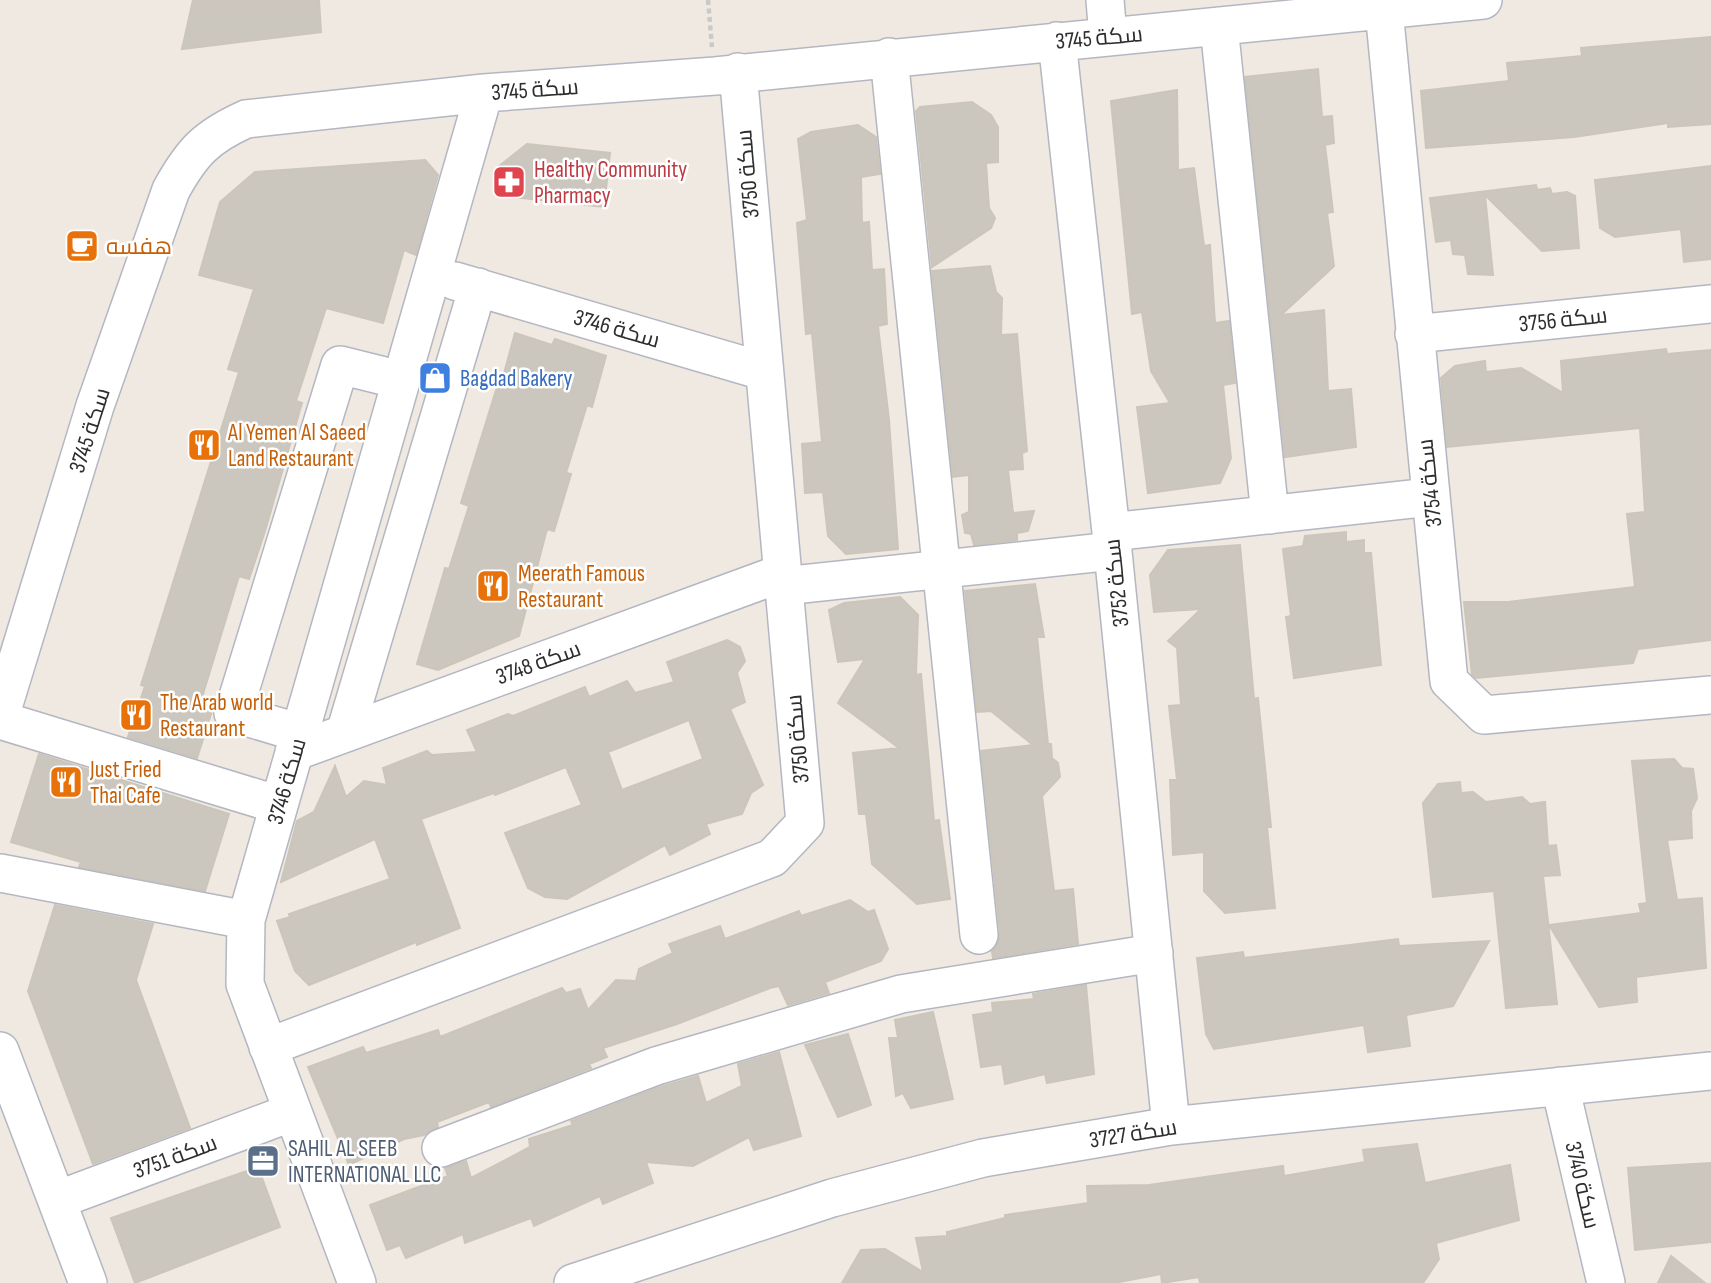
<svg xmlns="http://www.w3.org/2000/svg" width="1711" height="1283" font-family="'Sofia Sans Condensed',Cairo,sans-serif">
<rect width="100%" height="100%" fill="#efe9e1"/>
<!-- building -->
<path fill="#cbc7bf" stroke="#cbc5ba" stroke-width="2" fill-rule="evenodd" d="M193,0H319L321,32L182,49Z
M1711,37V124L1668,127V123L1574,137L1426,148L1421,91L1509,81L1507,63L1582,56L1581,48Z
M1318,69L1322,117L1332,116L1334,143L1325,145L1333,212L1327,213L1334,266L1281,315L1324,310L1328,391L1351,389L1356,447L1285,457L1245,77Z
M1177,90L1178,170L1194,168L1204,246L1210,245L1215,323L1229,321L1235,383L1223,385L1231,458L1220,483L1148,493L1137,407L1170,403L1151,371L1142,312L1132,314L1111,101Z
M972,102L991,115L998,127V162L986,163L989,208L995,218L991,228L932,267L916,111L920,107Z
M858,125L876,137L880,174L861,177L862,223L869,222L872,270L884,269L887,324L878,326L889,420L898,549L846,554L828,536L823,492L805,493L802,444L822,442L812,333L806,334L797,223L807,220L798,139L811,132Z
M527,144L610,153L604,207L495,195L498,167Z
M425,160L438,175L416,255L404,250L383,323L326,308L296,401L302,403L265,531L249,579L239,576L200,704L213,708L197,758L128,737L145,686L141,685L239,372L228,369L254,289L199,275L220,202L255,172Z
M1711,166V259L1684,262L1681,229L1615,237L1600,228L1595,180Z
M1536,185L1537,190L1550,188L1552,194L1567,192L1575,196L1579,248L1542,251L1485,195L1493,275L1468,274L1465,255L1453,254L1451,240L1436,242L1430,198Z
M990,266L996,292L1002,298L1001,335L1017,334L1027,451L1022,453L1023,469L1008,470L1013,513L1034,511L1028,531L1017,533V540L974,545L971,534L965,533L962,515L969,512V475L953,477L932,271Z
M515,333L552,345L555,339L606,356L592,407L587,405L566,473L571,474L554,531L547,529L519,636L438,670L417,664L445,568L449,569L469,506L461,503L497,387L500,388Z
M1666,349L1667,354L1711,350V640L1638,649L1633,663L1476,678L1472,674L1464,602H1508L1635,587L1627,514L1645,512L1640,428L1447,447L1441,378L1455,366L1485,361L1486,372L1521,368L1563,393L1561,361Z
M1346,532V542L1364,540V553H1371L1381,665L1294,678L1286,617L1291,616L1283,549L1303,546L1305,536Z
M1240,545L1254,699L1258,698L1271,827H1267L1275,908L1225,913L1204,891V852L1173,855L1170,780H1177L1169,706L1181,705L1177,648L1168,641L1201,609L1154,612L1150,575L1168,550Z
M1035,584L1044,637H1037L1048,744H1051L1052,758L1058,763L1060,777L1042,796L1054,891L1073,889L1078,944L993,958L992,952L998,943L1000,933L981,751L1033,745L991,711L977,712L965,591Z
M900,597L918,615L916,675L921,674L934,821L939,820L950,899L917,904L872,864L866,814H859L853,753L899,748L838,703L865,659L838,662L829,610L844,603Z
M727,640L740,647L745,661L737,673L745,702L730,709L763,785L751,793L742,814L706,824L710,834L670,855L665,845L567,899L545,897L528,888L505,833L582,805L566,767L495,795L494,793L421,819L460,928L417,945L416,942L309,985L295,971L277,921L290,917L289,914L390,879L375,839L281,882L297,821L314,812L335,766L346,797L364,781L387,785L383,768L427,751L432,755L477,752L467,730L508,714L513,716L585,687L589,697L627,681L635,693L674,682L667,662ZM689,720L703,759L622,790L608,752Z
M39,754L229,814L205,891L79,867L81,862L11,842Z
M1674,759L1682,768L1693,769L1697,798L1691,811L1692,838L1667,840L1677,900L1702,898L1706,968L1636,977L1637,1002L1599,1007L1549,925L1641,913L1639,904L1647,903L1632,761Z
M1460,782L1461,793L1473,792L1486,802L1522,797L1530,804L1545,802L1548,846L1556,845L1560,875L1543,876L1557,1004L1506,1008L1494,891L1433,897L1423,803L1438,784Z
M850,900L868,912L874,910L888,949L881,961L825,982L829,993L788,1005L779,986L770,988L677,1024L603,1048L607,1057L589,1064L591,1068L491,1107L489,1102L437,1122L438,1127L424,1135L404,1139L349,1165L308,1067L363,1047L366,1053L438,1030L440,1037L562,988L566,993L580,989L588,1010L616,980L636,981L639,969L673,953L669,944L720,926L725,939L799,911L801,916Z
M55,905L153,924L136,980L190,1128L93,1164L28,991Z
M1398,939L1399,946L1489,941L1453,1006L1406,1015L1410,1046L1368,1052L1364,1025L1214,1049L1206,1034L1197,958L1243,952L1244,958Z
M1086,985L1094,1074L1047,1083L1045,1074L1005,1084L1002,1064L981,1067L973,1015L993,1012L992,1003L1034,999L1033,994Z
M933,1012L953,1099L911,1108L903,1093L896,1096L889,1038H898L895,1020Z
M848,1034L871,1105L838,1117L805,1045Z
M779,1052L801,1136L754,1150L749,1137L693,1166L646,1162L653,1183L603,1204L600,1196L534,1226L531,1218L465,1243L463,1234L406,1258L400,1245L387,1250L370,1205L448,1176L445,1168L466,1161L471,1178L530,1147L529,1139L573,1125L571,1121L657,1088L698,1076L706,1103L742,1086L738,1064Z
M1417,1144L1425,1183L1510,1165L1519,1220L1436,1243L1439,1259L1423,1283H1200L1199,1277L1162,1283L1161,1274L1114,1283H842L861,1250L885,1249L923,1272L916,1238L947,1236V1232L1005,1218V1215L1088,1203L1087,1186L1149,1185L1283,1166L1284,1176L1365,1162L1363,1150Z
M1711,1163V1242L1635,1250L1628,1168Z
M258,1167L280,1227L135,1283L111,1218Z
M1671,1256L1705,1283H1658Z"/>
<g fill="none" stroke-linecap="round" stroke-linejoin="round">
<defs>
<path id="minor" d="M1105,0L1108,37
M1384,10L1449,681L1484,715L1711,695
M1219,26L1270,515
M1057,41L1111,532L1171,1126
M889,57L979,935
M455,281L763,371
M1414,334L1711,304
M1111,532L1430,497
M783,586L1113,551
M0,717L95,406L171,190C192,152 206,137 246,119L484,93L715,76L1483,0
M0,720L279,805
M300,733L233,713L340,365L400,380
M345,733L478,287
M294,752L782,573
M0,873L246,920
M268,1047L772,858L805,823L738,72
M0,1051L88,1283
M1560,1086L1606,1283
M441,1148L656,1066L901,994L1154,953
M57,1200L293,1112
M357,1283L245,984L246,920L484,93
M573,1283L832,1198L983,1158L1171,1126L1711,1071"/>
</defs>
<!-- minor casing -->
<use href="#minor" stroke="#b4b7c1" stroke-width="40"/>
<!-- path -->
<path stroke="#c9c9c9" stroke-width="4.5" stroke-dasharray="5 3.5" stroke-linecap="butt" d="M708,0L712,47"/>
<!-- minor -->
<use href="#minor" stroke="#fff" stroke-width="37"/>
</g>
<!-- icons -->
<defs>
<symbol id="pharmacy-square" viewBox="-11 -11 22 22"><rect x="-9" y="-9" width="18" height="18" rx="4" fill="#e0444e" stroke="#fff"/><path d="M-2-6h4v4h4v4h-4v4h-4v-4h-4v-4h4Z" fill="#fff"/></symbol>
<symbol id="cafe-square" viewBox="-11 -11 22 22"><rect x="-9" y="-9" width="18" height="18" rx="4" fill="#e8710a" stroke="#fff"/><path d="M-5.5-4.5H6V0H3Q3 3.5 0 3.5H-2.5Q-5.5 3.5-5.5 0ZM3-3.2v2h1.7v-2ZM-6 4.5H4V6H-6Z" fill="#fff"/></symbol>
<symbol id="shop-square" viewBox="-11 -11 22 22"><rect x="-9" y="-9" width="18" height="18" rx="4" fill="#3f7fe0" stroke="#fff"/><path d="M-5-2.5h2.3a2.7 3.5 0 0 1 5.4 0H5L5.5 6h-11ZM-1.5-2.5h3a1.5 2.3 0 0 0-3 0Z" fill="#fff"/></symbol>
<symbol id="restaurant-square" viewBox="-11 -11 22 22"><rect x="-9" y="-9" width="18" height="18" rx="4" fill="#e8710a" stroke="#fff"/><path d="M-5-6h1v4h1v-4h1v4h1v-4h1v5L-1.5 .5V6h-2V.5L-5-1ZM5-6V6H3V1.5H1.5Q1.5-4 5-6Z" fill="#fff"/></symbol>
<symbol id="office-square" viewBox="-11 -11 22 22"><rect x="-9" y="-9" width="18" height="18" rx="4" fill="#5c6f8a" stroke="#fff"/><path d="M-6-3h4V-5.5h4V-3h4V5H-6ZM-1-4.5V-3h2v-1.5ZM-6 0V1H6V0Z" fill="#fff"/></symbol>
</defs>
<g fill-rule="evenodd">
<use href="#pharmacy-square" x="490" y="163" width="38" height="38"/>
<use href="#cafe-square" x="63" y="227" width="38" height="38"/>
<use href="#shop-square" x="416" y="359" width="38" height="38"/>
<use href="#restaurant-square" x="185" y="426" width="38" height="38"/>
<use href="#restaurant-square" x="474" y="567" width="38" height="38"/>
<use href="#restaurant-square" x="117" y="696" width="38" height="38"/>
<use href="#restaurant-square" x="47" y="763" width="38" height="38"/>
<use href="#office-square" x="244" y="1142" width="38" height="38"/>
</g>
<g text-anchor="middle" stroke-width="5" stroke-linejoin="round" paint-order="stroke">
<!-- street labels -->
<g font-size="23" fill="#2e2e2e" stroke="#fff">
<text transform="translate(1099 37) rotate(-5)" y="8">سكة 3745</text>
<text transform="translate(535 89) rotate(-4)" y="8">سكة 3745</text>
<text transform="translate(747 174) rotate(-95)" y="8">سكة 3750</text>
<text transform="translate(1563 319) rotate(-6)" y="8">سكة 3756</text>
<text transform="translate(617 328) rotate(16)" y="8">سكة 3746</text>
<text transform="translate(89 430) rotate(-72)" y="8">سكة 3745</text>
<text transform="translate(1429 483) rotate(-96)" y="8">سكة 3754</text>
<text transform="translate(1116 583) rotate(-96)" y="8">سكة 3752</text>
<text transform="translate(538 662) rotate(-20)" y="8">سكة 3748</text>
<text transform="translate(797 739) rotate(-95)" y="8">سكة 3750</text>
<text transform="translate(286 781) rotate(-74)" y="8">سكة 3746</text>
<text transform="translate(1133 1133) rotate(-9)" y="8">سكة 3727</text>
<text transform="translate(175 1156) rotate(-20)" y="8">سكة 3751</text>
<text transform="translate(1583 1185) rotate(77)" y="8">سكة 3740</text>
</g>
<!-- health labels -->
<g font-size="23" fill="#be3a42" stroke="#fff" text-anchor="start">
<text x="534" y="177">Healthy Community<tspan x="534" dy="26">Pharmacy</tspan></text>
</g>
<!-- food labels -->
<g font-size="23" fill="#c56008" stroke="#fff" text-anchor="start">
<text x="106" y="254">هفسه</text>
<text x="228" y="440">Al Yemen Al Saeed<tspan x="228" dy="26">Land Restaurant</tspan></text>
<text x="518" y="581">Meerath Famous<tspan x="518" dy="26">Restaurant</tspan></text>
<text x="160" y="710">The Arab world<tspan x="160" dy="26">Restaurant</tspan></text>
<text x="90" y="777">Just Fried<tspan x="90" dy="26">Thai Cafe</tspan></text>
</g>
<!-- shop labels -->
<g font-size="23" fill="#366cbe" stroke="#fff" text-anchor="start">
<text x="460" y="386">Bagdad Bakery</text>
</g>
<!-- service labels -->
<g font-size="23" fill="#4e5e75" stroke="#fff" text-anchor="start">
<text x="288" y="1156">SAHIL AL SEEB<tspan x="288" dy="26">INTERNATIONAL LLC</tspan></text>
</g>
</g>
</svg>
